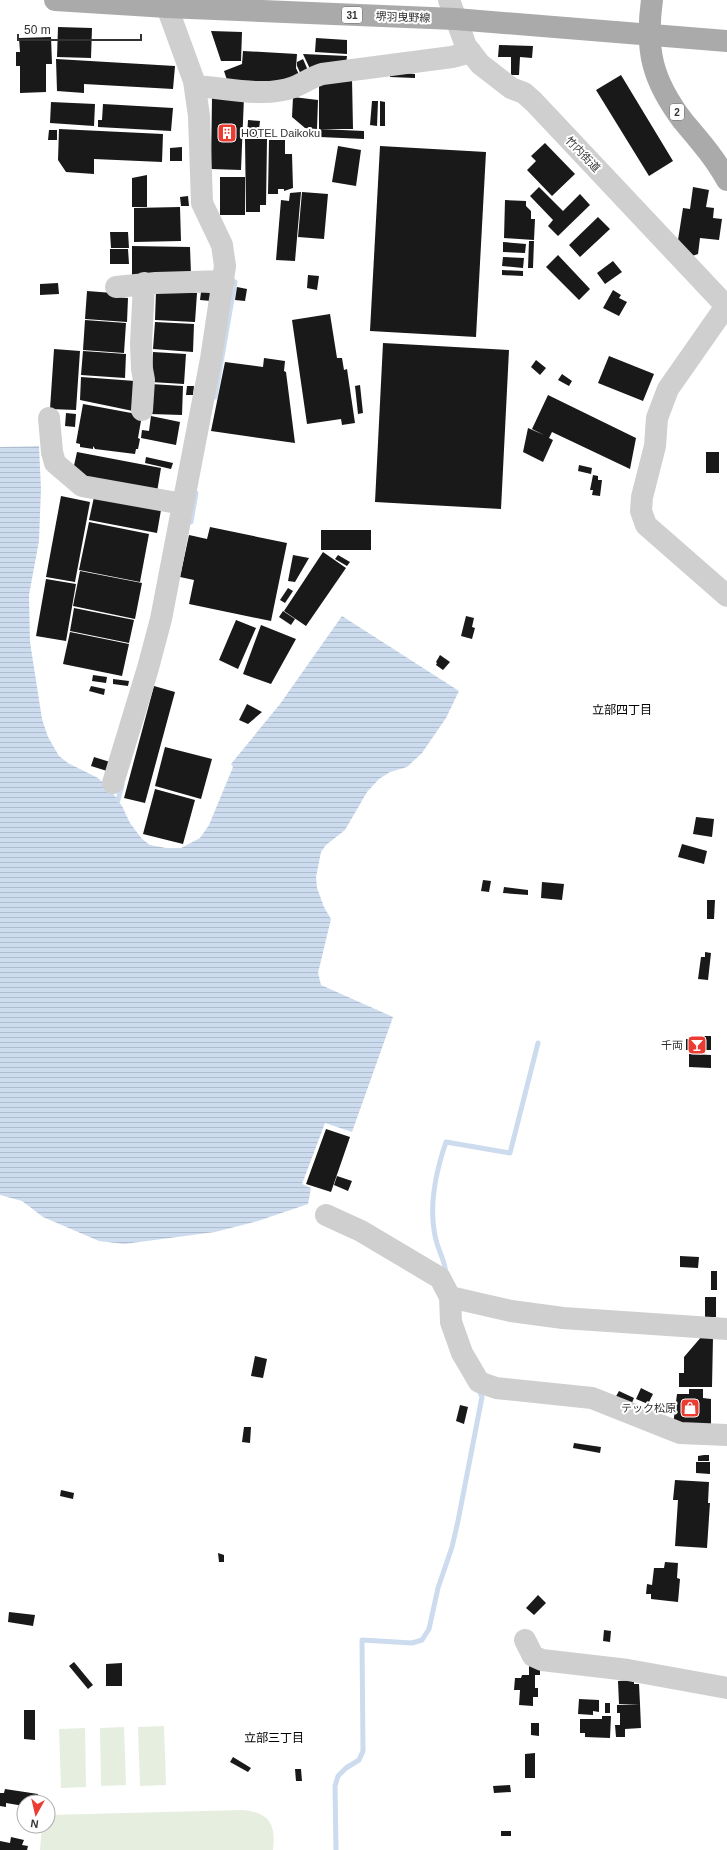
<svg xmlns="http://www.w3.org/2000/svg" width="727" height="1850" font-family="Helvetica,'Noto Sans JP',sans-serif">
<defs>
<pattern id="water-rules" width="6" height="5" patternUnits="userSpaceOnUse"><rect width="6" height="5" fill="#ccdcee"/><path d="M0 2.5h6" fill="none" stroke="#b0bdcd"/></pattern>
</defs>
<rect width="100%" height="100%" fill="#fff"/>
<!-- garden -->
<path fill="#e6eee0" d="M164,1726L166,1785L140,1786L138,1727Z
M124,1727L126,1785L101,1786L100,1728Z
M85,1728L86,1787L61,1788L59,1729Z
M243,1810C270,1813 276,1824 273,1850H40L42,1826H48V1815Z"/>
<!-- water -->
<path fill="url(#water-rules)" d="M39,446L41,489L39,541L29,595L30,642L42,719L48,737L59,756L68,763L98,778L109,788L122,806L130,823L142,839L150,845L166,848H181L200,838L209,825L233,767L231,764L280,704L342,616L459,691L446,718L422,753L407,767L390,772L379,779L367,792L345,830L326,845L321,852L316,877L317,888L324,907L331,919L318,973L321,985L393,1017L352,1132L325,1123L302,1184L311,1188L308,1204L258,1221L215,1232L124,1244L99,1241L43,1217L22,1201L0,1195V447Z"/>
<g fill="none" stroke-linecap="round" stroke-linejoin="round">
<!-- stream -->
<path stroke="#ccdcee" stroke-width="5" d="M215,397L235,282
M191,522L196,493
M118,800L122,785
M446,1275C446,1263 439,1252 436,1240C428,1208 436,1171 446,1142L510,1153L538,1043
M336,1850L335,1786L338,1776L346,1768L359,1760L363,1751L362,1640L412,1643L422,1640L429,1629L438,1588L452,1547L458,1521L482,1397L478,1388"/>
</g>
<!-- building -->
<path fill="#191919" d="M58,27L92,28L91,58L57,57Z
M211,31L242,32L241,61H221Z
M51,37L52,64H46V92L20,93V66H16V52H20L19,38Z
M316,38L347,40V54L315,52Z
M499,45L533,46L532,58L520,57L519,75H511V57H498Z
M243,51L297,54L296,68L301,79L229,86L224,71L242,64Z
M303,54L347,56L346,65L311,71Z
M56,59L175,66L173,89L84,84V93L57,91Z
M303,59L310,75L303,79L297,66V62Z
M390,72L415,74V78L390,77Z
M621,75L673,161L649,176L596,90Z
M352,79L353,129H319V82Z
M212,97H244L241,170L211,169Z
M293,97L318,100L317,129L305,128L292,117Z
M372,101H378L377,126L370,125Z
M380,101L385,102V126H380Z
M51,102L95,104L94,126L50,123Z
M103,104L173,108L171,131L98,127V120H102Z
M248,120L260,121L258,138L247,137Z
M59,129L163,134L162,162L94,159V174L66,172L58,160Z
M320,129L364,131V139L320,137Z
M49,130H57V140H48Z
M245,139H267L266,205H260V212H246Z
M269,140H285V154H292L293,188L284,191V189H278V194H268Z
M545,143L575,174L552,196L527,170L536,161L531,156Z
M338,146L361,150L356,186L332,182Z
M380,146L486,152L476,337L370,331Z
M182,147V161H170V148Z
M147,175V207H132V178Z
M220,177H245V215H220Z
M539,187L563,211L580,194L590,205L558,236L548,226L553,220L530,196Z
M693,187L709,190L706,207L714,208L713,218L722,219L719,240L700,238L698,254L689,257L678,240L683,208L690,209Z
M301,192L295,261L276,260L281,200L289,201L290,193Z
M302,192L328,194L324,239L298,237Z
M188,196L189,206H181L180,197Z
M505,200L526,201V206L531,211V219H535L534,240L504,238Z
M180,207L181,241L134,242V208Z
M598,217L610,229L580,257L569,245Z
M110,232H128L129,248H111Z
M529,241H534L533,268H528Z
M503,242L526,244L525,253L503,252Z
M132,246L190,247L191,274L132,276Z
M110,249H128L129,264H110Z
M558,255L590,289L579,300L546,267Z
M503,257L524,258L523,268L502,266Z
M613,261L622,272L605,284L597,273Z
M502,270L523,271V276L502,275Z
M308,275L319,276L317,290L307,288Z
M58,283L59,294L40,295V284Z
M237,287L247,289L245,301L235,300Z
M613,290L621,295L619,298L627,302L619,316L603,308Z
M87,291L113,293V297L128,298L127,322L85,319Z
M156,291L197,293L195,322L155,320Z
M201,292L211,293V301L200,300Z
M330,314L337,358H342L344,370L347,369L355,423L342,425L341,419L307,424L292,320Z
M85,320L126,323L124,353L83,350Z
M155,322L194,324L193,352L153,349Z
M383,343L509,350L501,509L375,502Z
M54,349L80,351L76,410L50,409Z
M83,351L126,354L125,378L81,375Z
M153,352L186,354L184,384L151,382Z
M609,356L654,374L643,401L598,383Z
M264,358L285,361L284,371L286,372L295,443L211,431L225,362L263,367Z
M536,360L546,368L540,375L531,367Z
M562,374L572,381L569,386L558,380Z
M81,377L135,381L133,411L80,400Z
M151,384L183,386L182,415L150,414Z
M360,385L363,413L358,414L355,386Z
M187,386H194L193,395H186Z
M548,395L636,438L630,469L552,432L549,438L553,440L543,462L523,452L528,428L544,435L532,429Z
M83,404L142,415L138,438L140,439L138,449H136L135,454L95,449L93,446V449L80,447V444L76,443Z
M66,413L76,414L75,427L65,426Z
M151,416L180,422L176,445L141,438L142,430L149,431Z
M77,452L161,468L157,492L82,477L73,470Z
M706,452H719V473H706Z
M146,457L173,463L171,469L145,463Z
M579,465L592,468L591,474L578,471Z
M593,475L598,476V480H602L600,496L592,495L593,490H590Z
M61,496L90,502L75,582L46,577Z
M94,497L161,510L157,533L89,520Z
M89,522L149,534L140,582L79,570Z
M210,527L287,543L271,621L189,604L194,580L180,577L189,535L207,539Z
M321,530H371V550H321Z
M323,552L346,568L306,626L284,611Z
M293,555L309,558L295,582L288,581Z
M338,555L350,562L347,566L335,559Z
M80,571L142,583L135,619L73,606Z
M46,579L76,584L66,641L36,636Z
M288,588L293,591L285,603L280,600Z
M74,608L134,620L129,643L70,631Z
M283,611L295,619L291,625L279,617Z
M466,616L474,618L472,627L475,628L472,639L461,636Z
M236,620L256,628L238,669L219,660Z
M261,625L296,639L271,684L243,674Z
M70,632L129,644L122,676L63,664Z
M440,655L450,662L443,670L436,665L437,663L436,662Z
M93,675L107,677L106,683L92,681Z
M113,679L129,681L128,686L113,684Z
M91,686L105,689L104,695L89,691Z
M154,686L175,692L145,803L124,798Z
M247,704L262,712L248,724L239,720Z
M165,747L212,759L201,799L155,786Z
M94,757L110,762L107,771L91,766Z
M155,789L195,800L183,844L143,834Z
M696,817L714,819L712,837L693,834Z
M682,844L707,851L704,864L678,857Z
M483,880L491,881L489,892L481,891Z
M542,882L564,884L562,900L541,898Z
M504,887L528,890V895L503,893Z
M707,900H715L714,919H707Z
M705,952L711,953L708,980L698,979L701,957H705Z
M695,1036H711V1050H686V1039L695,1040Z
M689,1054L711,1055V1068L689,1067Z
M326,1129L350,1137L331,1192L306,1184Z
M337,1176L352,1181L348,1191L334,1185Z
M680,1256L699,1257L698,1268L680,1267Z
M711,1271H717V1290H711Z
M705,1297H716V1317H705Z
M702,1336L713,1337L712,1387H679V1373H684V1357Z
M255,1356L267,1359L263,1378L251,1376Z
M641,1388L653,1394L648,1404L636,1399Z
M689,1389H703V1398L711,1399V1427L673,1425L677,1394H689Z
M619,1391L634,1398L631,1405L615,1398Z
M460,1405L468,1407L464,1424L456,1421Z
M244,1427H251L250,1443L242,1442Z
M574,1443L601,1447L600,1453L573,1448Z
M704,1455H709V1461H698V1456Z
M696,1462H710V1474L696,1473Z
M675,1480L709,1482L708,1503H710L707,1548L675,1546L678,1500H673Z
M61,1490L74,1493L73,1499L60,1496Z
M218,1553L224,1555V1562H219Z
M665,1562L678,1563L677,1578L680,1579L678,1602L651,1599V1594H646L647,1584L652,1585L654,1568H664Z
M538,1595L546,1603L534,1615L526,1608Z
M9,1612L35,1615L33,1626L8,1622Z
M604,1630L611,1631L610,1642L603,1641Z
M74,1662L93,1685L88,1689L69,1666Z
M122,1663V1686H106V1664Z
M529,1663L540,1664V1675H535V1688H538V1697H533V1706L519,1705L520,1690H514L515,1678H521L522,1675H529Z
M634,1680V1684H639L640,1704H619L618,1681Z
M579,1699L599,1700V1712L593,1711V1715L578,1714Z
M605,1703H610V1713H605Z
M640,1704L641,1728L625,1729V1737H616L615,1725H620V1713H617V1705Z
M24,1710H35V1740L24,1739Z
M602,1716H611L610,1738L585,1737V1733H580V1719H602Z
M531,1723H539V1736L531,1735Z
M535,1753V1778H525V1754Z
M233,1757L251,1768L248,1772L230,1762Z
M295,1769H301L302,1781H296Z
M510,1785L511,1792L494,1793L493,1786Z
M5,1789L38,1794L37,1802H24V1806L6,1803V1807L0,1806V1793H4Z
M501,1831H511V1836H501Z
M11,1837L24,1840L22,1845L28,1846L27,1850H0V1841L10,1843Z"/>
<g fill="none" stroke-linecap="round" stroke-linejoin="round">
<!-- minor -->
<path stroke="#cfcfcf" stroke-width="22" d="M449,0L466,46L480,64L511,88L524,93L534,102L727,307
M196,86C227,88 264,98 294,87C304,83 312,77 322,74L452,57L471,52
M116,287L156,283L224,281
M726,306L668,389L657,418L655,446L642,497L641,511L646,525L727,596
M142,410L144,380L142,369L141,344L144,283
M49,418L52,452L55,463L82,486L183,504
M113,783L148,668L161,619L211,359L225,266L222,245L202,203L199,116L194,81L167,7
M326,1215L361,1231L440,1278L450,1297L451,1322L462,1353L479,1382L496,1388L592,1398L680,1433L727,1435
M450,1297L511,1311L563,1318L727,1329
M525,1640L533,1656L542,1660L628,1670L727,1688"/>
<!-- major -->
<path stroke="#aaa" stroke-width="22" d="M55,0L167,7L455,19L727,41
M652,0C645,50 652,80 683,121C699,140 715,158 727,180"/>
</g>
<!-- icons -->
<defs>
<symbol id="building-square" viewBox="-11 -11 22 22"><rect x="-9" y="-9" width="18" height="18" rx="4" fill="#ea3c32" stroke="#fff"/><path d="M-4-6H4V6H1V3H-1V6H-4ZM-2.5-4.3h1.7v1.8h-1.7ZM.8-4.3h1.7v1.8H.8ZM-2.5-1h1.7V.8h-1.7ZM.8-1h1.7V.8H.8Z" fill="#fff"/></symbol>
<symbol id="bar-square" viewBox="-11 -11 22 22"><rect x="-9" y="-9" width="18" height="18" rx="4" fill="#ea3c32" stroke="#fff"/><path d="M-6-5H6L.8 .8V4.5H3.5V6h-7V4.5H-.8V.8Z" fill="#fff"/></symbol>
<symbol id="shop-square" viewBox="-11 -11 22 22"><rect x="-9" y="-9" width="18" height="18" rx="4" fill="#ea3c32" stroke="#fff"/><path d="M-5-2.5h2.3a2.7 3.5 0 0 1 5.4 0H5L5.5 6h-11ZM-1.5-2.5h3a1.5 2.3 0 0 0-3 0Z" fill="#fff"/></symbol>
</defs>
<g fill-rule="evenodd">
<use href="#building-square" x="216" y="122" width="22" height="22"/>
<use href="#bar-square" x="686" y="1034" width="22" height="22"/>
<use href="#shop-square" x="679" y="1397" width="22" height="22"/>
</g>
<g text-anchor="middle" stroke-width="4" stroke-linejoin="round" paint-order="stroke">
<!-- shield labels -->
<g fill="#fff" stroke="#707070" stroke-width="1">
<rect x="342" y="7" width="20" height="16" rx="3"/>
<rect x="670" y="104" width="14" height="16" rx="3"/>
</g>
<g font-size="10" font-weight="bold" fill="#323232">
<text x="352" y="19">31</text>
<text x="677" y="116">2</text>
</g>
<!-- street labels -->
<g font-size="11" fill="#323232" stroke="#fff">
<text transform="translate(403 17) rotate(2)" y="4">堺羽曳野線</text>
<text transform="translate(583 154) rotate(46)" y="4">竹内街道</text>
</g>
<!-- poi labels -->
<g font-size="11" fill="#323232" stroke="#fff" text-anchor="end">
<text x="241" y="137" text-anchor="start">HOTEL Daikoku</text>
<text x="683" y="1049">千両</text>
<text x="676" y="1412">テック松原</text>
</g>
<!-- neighbourhood labels -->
<g font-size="12" fill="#000" stroke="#fff">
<text x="622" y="714">立部四丁目</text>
<text x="274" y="1742">立部三丁目</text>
</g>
</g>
<!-- north arrow -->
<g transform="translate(36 1814) rotate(188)"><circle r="19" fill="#ffffff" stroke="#adadad"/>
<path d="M0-3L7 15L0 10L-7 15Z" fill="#ea3c32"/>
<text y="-6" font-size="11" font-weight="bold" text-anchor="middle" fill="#323232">N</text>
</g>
<!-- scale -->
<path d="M18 34v6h123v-6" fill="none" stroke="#323232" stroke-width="2"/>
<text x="24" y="34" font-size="12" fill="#323232" stroke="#ffffff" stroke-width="3" paint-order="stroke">50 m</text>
</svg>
